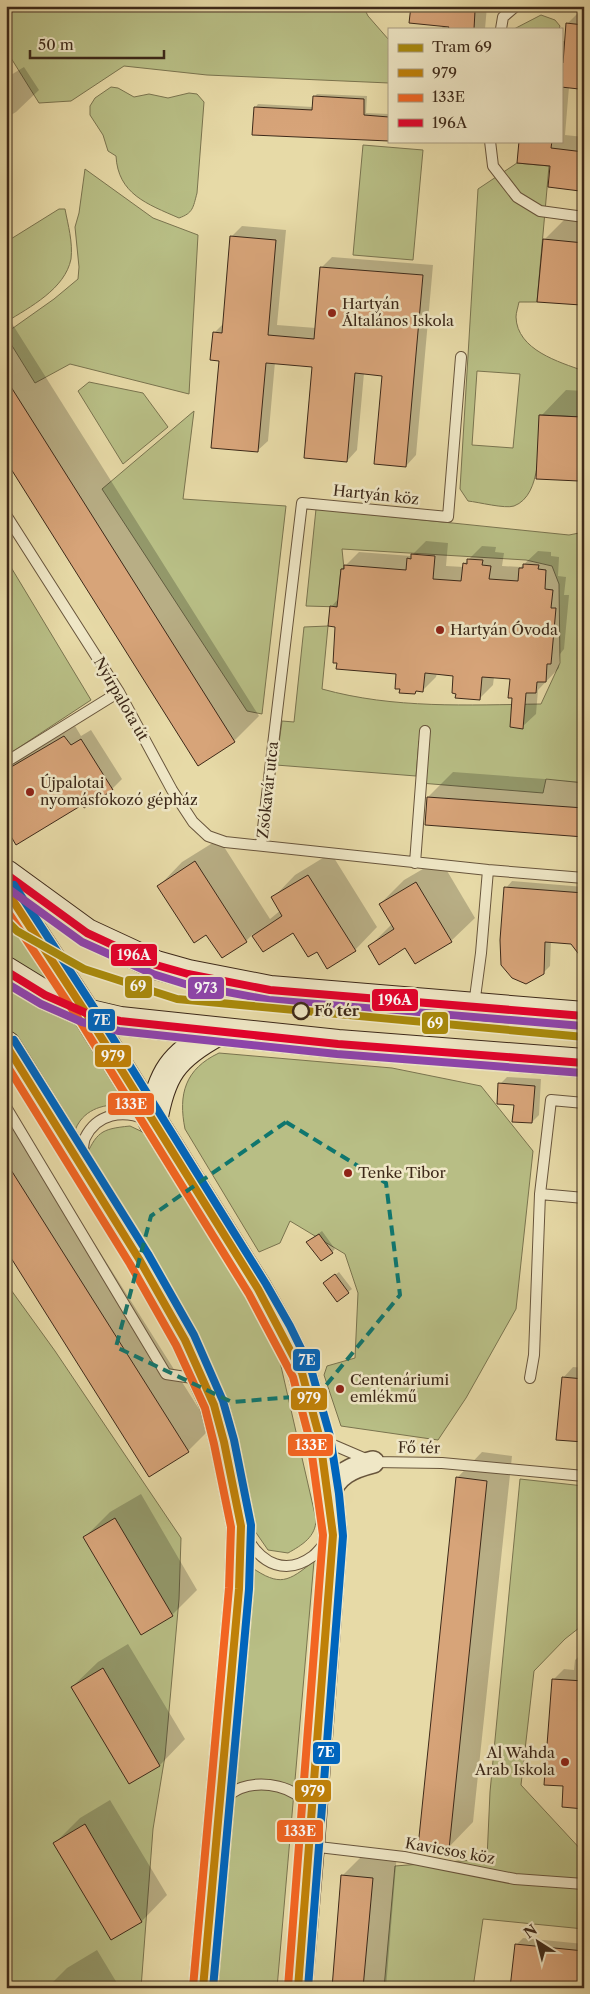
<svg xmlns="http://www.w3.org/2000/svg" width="590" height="1994" font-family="'Libre Caslon Text',serif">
<rect width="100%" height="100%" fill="#e7daa7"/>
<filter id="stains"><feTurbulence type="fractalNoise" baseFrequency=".004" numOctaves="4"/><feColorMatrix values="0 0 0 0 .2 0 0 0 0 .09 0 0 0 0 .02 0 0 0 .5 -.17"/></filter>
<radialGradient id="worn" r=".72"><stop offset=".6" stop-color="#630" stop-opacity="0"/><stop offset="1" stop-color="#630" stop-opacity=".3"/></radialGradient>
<!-- green -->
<path fill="#b8be85" stroke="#7a744f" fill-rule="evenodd" d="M6,6H363L368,16L389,40V83L207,75L124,66L71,101L39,103L6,50Z
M541,15L555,20L560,26L559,29H514Z
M111,87L118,88L134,97L149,94L168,98L189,93L197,94L204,102L197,193C193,208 193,213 179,218C147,204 118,194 116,156L108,151L103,135L90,115V106L95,98Z
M363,145L423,150L413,260L353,255Z
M517,163L549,166L537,302H519C518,307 516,313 516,317C517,350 559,362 584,371V412L582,417L540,415C538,441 543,495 514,506C505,509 478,502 468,501L460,489L478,189ZM477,371L520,374L513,448L472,445Z
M85,169L153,218L198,235L189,394L70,364L35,383L6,336V333L54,299L78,279L79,267L75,227L79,213Z
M59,209H65C68,225 73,242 71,259C65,289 30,307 6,322V242Z
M89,382L143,393L168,427L123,464L78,391Z
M194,411L183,499L286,506L262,714L247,711L102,489Z
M316,509L569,535L584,532V783L546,779L543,793L420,783L424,739L419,741L416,776L276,765L282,721L294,722L304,627L328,626L322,689C394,709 468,705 541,704L560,663L559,584L552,566L526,560L342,549L344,569H341L339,589L341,607L306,606Z
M6,559L91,700L6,756Z
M6,906L65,998L6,960Z
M6,978L83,1027L131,1106C113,1103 92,1105 80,1121C76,1126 74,1134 71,1139L6,1036Z
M219,1053L392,1068L481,1086L533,1151L516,1309L466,1398L438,1440L341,1426L324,1375L327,1366L355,1358L358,1293L345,1254L290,1221L280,1243L259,1252L185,1129C178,1094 185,1069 219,1053Z
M130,1126L147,1134L275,1340L316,1519C316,1537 302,1545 288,1553L268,1550L250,1524L234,1440L84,1160C97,1132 100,1129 130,1126Z
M6,1283L55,1351L181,1538L179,1599L165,1756L153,1829L141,1988H6Z
M520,1479L584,1486V1624L565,1639L534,1671L521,1785L584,1853V1929L483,1919L473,1988H384L395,1866L487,1859L490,1792Z
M314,1561L277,1988H214L251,1567C280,1587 288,1582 314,1561Z"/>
<!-- shadow -->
<path fill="#0003" d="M412,6H487L485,29H442L443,25Z
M581,10H584V82L578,88L569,87L565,135L584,137V185L579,189L520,141H561V41H566L568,23Z
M24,67L39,90L16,112L6,118V78Z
M317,94L367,96L366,113L389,114V139L255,108L258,104L313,107L314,97Z
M569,215L584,216V301L581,304L544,240Z
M242,226L286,230L277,325L316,328L322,267L332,257L433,265L416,455L406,466L383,374L364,373L357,450L347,461L314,366L275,362L268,441L257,451L220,360L214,333L224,323L231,237Z
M6,314L259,716L234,741L6,459Z
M566,390L584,391V474L578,480L541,416Z
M426,541L448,543L446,566L464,567V564L482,546L496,547L495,552L504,553L502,566L521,567L538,551L551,552V556L559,557L558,576L566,577L564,595H569L564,649L560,654L559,668L538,690L536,714L522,727L514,697L511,678L494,677L493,685L480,698L455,675L437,673L436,677L423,690H418L415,693L398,673L337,625L331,607L339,598L342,569L359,552L411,556Z
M75,726L81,736L91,730L122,779L112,789L83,803L6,826V767Z
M453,772L584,782V836L428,797Z
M219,839L270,919L281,910L273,898L295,875L331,853L377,927L355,950H317L293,931L263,950L253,934L246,941L207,934L159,886L182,862Z
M440,859L475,918L451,941L406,946L369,947L392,924L380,904L404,880Z
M512,881L584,887V959L572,942L551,941L550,966L543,973L506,888Z
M507,1077L541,1079L539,1115L532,1122L500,1084Z
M6,1103L211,1428L188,1451L6,1248Z
M584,1137V1169L578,1168L581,1140Z
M322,1231L335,1249L332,1252L311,1239Z
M339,1272L352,1289L338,1300L328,1280Z
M573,1367L584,1368V1441L563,1378Z
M482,1452L512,1456L473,1822L448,1848L457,1478Z
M141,1494L197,1590L172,1615L85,1537L110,1512Z
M128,1644L185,1739L160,1765L129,1783L72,1687L98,1662Z
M584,1652V1808L565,1785L554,1679L564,1669L574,1670L575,1660Z
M110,1800L167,1895L142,1921L111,1938L55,1843L80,1818Z
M584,1811V1828H582Z
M368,1850L397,1853L386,1988H333L342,1876Z
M523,1938L584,1944V1988L516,1945Z
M97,1950L120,1988H47L67,1968Z"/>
<!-- building -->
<path fill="#d7a479" stroke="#3d2919" d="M411,6H436L475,11L474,29H448L449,27L409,23Z
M566,23L584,25V50H582L579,89L561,87V62L563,63Z
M313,96L364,99V115L389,117V141L252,135L254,107L312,110Z
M519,141H552L551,148L584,152L580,191L548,187L550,166L517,163Z
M230,236L276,240L268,335L314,339L320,267L423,275L406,467L374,464L382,376L355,373L347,462L304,458L312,367L266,363L258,452L211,448L219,361L210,360L213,332L222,333Z
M543,239L584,243V277L581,305L537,302Z
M6,379L235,742L198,766L6,461Z
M539,415L582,417L579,481L536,479Z
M411,554L435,556L433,579L461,581L463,563L467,564V559L483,560L482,565L491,566L489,579L518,581L519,568H523V564L539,565L538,569L546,570L545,589L553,590L551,608H556L551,664H547L546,682H537L536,693H526L523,729L510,727L512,698H508L510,679L482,677L480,700L455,698L456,694L452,693L453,676L425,673L423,692L416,691L415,694L399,693L400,689H395L396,674L336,669L337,663H333L335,627L328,626L330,606L337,607L341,569H344V565L406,570L407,558L411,559Z
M64,736L71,745L81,739L113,790L84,808L82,805L16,845L6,828V770Z
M427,797L584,808V837L425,825Z
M195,861L247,942L222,958L206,935L194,943L157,886Z
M308,875L356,951L327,969L317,952L308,957L293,933L263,952L252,936L282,916L271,897Z
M416,882L452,942L415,964L405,948L379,965L368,946L394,929L379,904Z
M504,887L584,893V961L571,944L545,942L544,974L526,984L512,978L501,965L500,940Z
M498,1083L535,1086L532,1123L512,1122L514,1105L497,1104Z
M6,1162L189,1452L149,1477L6,1250Z
M319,1234L333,1253L321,1261L306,1242Z
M335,1274L349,1293L337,1302L323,1283Z
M562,1377L584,1379V1442L556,1440Z
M456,1477L487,1481L449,1849L418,1847Z
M115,1518L173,1616L141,1635L83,1537Z
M103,1668L160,1766L129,1784L71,1687Z
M552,1679L584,1681V1809L562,1807L563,1786L544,1785Z
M85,1824L142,1922L111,1940L53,1843Z
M341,1875L373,1878L363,1988H332Z
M515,1944L584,1951V1988H510Z"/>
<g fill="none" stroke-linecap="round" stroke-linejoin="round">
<defs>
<path id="lane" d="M501,29L503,17L516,6
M490,141L493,166L517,197L540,211L584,217
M6,515L119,692L172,790L193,822L208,836L225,842L488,870L584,878
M6,762L119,692
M261,845L302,503L448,517L461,357
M415,863L425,731
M474,1005L481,953L488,870
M6,1107L166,1374L199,1379
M82,1157C83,1151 83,1143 85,1138C97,1113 123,1110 145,1119
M540,1194L584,1198
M530,1378L534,1355L540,1194L551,1100L584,1103
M324,1441L373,1462L442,1463L584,1476
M247,1538C262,1564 286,1576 313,1556C318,1552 322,1546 327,1541
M224,1799C229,1795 235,1790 241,1788C263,1780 296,1786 308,1807
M310,1846L404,1857L515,1879L584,1884"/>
<path id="street" d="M329,1496C335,1474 353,1467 373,1462"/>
<path id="secondary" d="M6,874L87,933L156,965L188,974L270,990L584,1016
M6,890L86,1013L258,1289L281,1330L302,1373L320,1439L329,1496L333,1535L310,1846L298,1988
M6,971L45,995L86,1013L120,1021L338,1044L584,1063
M6,1045L139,1259L185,1340L214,1405L224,1442L241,1526L239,1589L203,1988
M153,1122C161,1074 173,1056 217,1032"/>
</defs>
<!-- lane casing -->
<use href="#lane" stroke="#68553c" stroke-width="12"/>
<!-- street casing -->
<use href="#street" stroke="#68553c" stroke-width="24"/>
<!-- secondary casing -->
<use href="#secondary" stroke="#3d2919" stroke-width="30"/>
<!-- lane -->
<use href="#lane" stroke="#efe7c6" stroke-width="10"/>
<!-- street -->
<use href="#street" stroke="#efe7c6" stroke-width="21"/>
<!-- secondary -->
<use href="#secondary" stroke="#efe7c6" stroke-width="28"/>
<defs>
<path id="bus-1" d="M6,890L86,1013L258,1289L302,1373L320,1439L333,1535L298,1988
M6,1045L139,1259L185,1340L214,1405L224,1442L241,1526L239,1589L203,1988"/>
<path id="bus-2" d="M6,909L78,1018L249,1294L293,1377L310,1441L323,1535L288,1987
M6,1064L130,1264L176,1345L205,1408L214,1444L231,1527L229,1588L193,1987"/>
<path id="bus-3" d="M6,874L87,933L156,965L188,974L270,990L584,1016
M6,971L45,995L86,1013L120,1021L338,1044L584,1063"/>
<path id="bus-4" d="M14,885L94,1008L266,1284L290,1326L311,1369L330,1436L339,1494L343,1536L308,1988
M14,1040L148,1254L194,1335L223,1401L234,1440L251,1525L249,1589L213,1988"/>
<path id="bus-5" d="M6,887L82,942L153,974L185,984L269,1000L583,1026
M6,983L41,1004L82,1022L119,1031L337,1054L583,1073"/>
</defs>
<!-- bus-1 casing -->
<use href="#bus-1" stroke="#efe7c6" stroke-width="11"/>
<!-- bus-2 casing -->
<use href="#bus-2" stroke="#efe7c6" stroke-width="11"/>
<!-- bus-3 casing -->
<use href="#bus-3" stroke="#efe7c6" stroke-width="11"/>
<!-- bus-4 casing -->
<use href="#bus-4" stroke="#efe7c6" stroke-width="11"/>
<!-- bus-5 casing -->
<use href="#bus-5" stroke="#efe7c6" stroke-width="11"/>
<!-- bus-1 -->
<use href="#bus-1" stroke="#bf8008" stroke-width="8"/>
<!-- bus-2 -->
<use href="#bus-2" stroke="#f26522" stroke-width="8"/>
<!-- bus-3 -->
<use href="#bus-3" stroke="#e4002b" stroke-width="8"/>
<!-- bus-4 -->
<use href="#bus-4" stroke="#0065bd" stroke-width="8"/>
<!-- bus-5 -->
<use href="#bus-5" stroke="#8e44ad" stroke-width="8"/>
<defs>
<path id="tram-1" d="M6,920L17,931L84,969L177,999L584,1037"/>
</defs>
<!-- tram-1 casing -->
<use href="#tram-1" stroke="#efe7c6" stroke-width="11"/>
<!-- tram-1 -->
<use href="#tram-1" stroke="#a8890b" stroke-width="8"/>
</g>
<!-- marked area -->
<path fill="none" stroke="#0f766e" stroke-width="4" stroke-dasharray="10 6" stroke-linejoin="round" d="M286,1122L386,1183L400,1295L318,1395L232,1402L116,1347L151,1216Z"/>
<!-- markers -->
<g fill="#8f2418" stroke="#efe7c6" stroke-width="2">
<circle cx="332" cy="313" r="5"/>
<circle cx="440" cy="630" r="5"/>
<circle cx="30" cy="792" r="5"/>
<circle cx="348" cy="1173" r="5"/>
<circle cx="340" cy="1389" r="5"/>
<circle cx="565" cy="1762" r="5"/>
</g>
<circle fill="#efe7c6" stroke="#3d2919" stroke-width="2.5" cx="301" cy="1011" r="8"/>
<g text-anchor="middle" stroke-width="5" stroke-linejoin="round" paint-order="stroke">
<!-- poi labels -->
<g font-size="15" fill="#3d2919" stroke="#efe7c6" text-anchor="start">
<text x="342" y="309">Hartyán<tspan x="342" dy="17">Általános Iskola</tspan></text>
<text x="450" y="635">Hartyán Óvoda</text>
<text x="40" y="788">Újpalotai<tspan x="40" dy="17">nyomásfokozó gépház</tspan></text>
<text x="358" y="1178">Tenke Tibor</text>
<text x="350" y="1385">Centenáriumi<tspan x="350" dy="17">emlékmű</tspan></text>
<text x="555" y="1758" text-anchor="end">Al Wahda<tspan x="555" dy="17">Arab Iskola</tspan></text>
</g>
<!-- street labels -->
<g font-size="15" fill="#3d2919" stroke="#efe7c6">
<text transform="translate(376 495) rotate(6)" y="5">Hartyán köz</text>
<text transform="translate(121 699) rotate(60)" y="5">Nyírpalota út</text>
<text transform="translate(268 790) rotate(-84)" y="5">Zsókavár utca</text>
<text transform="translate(419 1448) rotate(1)" y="5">Fő tér</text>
<text transform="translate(450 1851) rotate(10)" y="5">Kavicsos köz</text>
</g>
<!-- stop labels -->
<g font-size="15" font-weight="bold" fill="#3d2919" stroke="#efe7c6" text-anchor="start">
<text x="314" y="1016">Fő tér</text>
</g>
</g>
<g stroke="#efe7c6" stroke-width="2">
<rect x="110" y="943" width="48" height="24" rx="5" fill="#e4002b"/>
<rect x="124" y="975" width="29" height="24" rx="5" fill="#a8890b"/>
<rect x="187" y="976" width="38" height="24" rx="5" fill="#8e44ad"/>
<rect x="371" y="988" width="48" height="24" rx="5" fill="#e4002b"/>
<rect x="87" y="1008" width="29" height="24" rx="5" fill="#0065bd"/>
<rect x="421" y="1011" width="28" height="24" rx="5" fill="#a8890b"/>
<rect x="94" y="1044" width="38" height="24" rx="5" fill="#bf8008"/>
<rect x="107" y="1092" width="48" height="24" rx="5" fill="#f26522"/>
<rect x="292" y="1348" width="29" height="24" rx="5" fill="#0065bd"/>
<rect x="290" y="1387" width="38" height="24" rx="5" fill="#bf8008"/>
<rect x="287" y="1433" width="47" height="24" rx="5" fill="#f26522"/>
<rect x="312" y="1741" width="29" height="24" rx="5" fill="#0065bd"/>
<rect x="294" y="1779" width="38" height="24" rx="5" fill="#bf8008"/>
<rect x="276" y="1819" width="48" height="24" rx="5" fill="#f26522"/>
</g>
<g font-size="14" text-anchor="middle" font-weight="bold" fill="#fff">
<text x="134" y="960">196A</text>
<text x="138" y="991">69</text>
<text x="206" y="993">973</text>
<text x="395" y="1005">196A</text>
<text x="102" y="1025">7E</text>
<text x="435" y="1028">69</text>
<text x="113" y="1061">979</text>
<text x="131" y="1109">133E</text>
<text x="307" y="1365">7E</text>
<text x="309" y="1403">979</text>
<text x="311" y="1450">133E</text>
<text x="326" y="1757">7E</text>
<text x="313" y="1796">979</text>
<text x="300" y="1836">133E</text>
</g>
<!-- margin -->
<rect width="590" height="1994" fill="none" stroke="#e7daa7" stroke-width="25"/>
<rect x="8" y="8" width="575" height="1979" fill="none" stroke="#3d2919" stroke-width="2.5"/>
<rect x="12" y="12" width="565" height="1969" fill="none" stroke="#3d2919"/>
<!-- legend -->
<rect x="388" y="28" width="175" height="115" fill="#efe7c6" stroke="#a89b81"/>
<rect x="398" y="44" width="25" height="8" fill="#a8890b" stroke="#a89b81"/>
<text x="432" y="52" font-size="15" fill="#3d2919">Tram 69</text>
<rect x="398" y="69" width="25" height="8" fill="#bf8008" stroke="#a89b81"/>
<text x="432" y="78" font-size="15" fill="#3d2919">979</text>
<rect x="398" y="94" width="25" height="8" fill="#f26522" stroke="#a89b81"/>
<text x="432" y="102" font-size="15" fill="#3d2919">133E</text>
<rect x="398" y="119" width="25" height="8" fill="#e4002b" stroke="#a89b81"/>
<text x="432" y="128" font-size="15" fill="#3d2919">196A</text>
<!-- north arrow -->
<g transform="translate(538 1942) rotate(324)" stroke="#efe7c6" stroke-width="4" paint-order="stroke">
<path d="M0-4L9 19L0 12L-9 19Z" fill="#3d2919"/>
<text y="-8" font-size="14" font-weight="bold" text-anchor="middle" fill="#3d2919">N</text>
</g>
<!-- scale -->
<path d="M30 50v8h134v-8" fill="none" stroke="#3d2919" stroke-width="2.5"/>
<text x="38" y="50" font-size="15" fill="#3d2919" stroke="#efe7c6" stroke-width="4" paint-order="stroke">50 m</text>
<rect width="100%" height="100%" filter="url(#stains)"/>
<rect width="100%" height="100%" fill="url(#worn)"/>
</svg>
